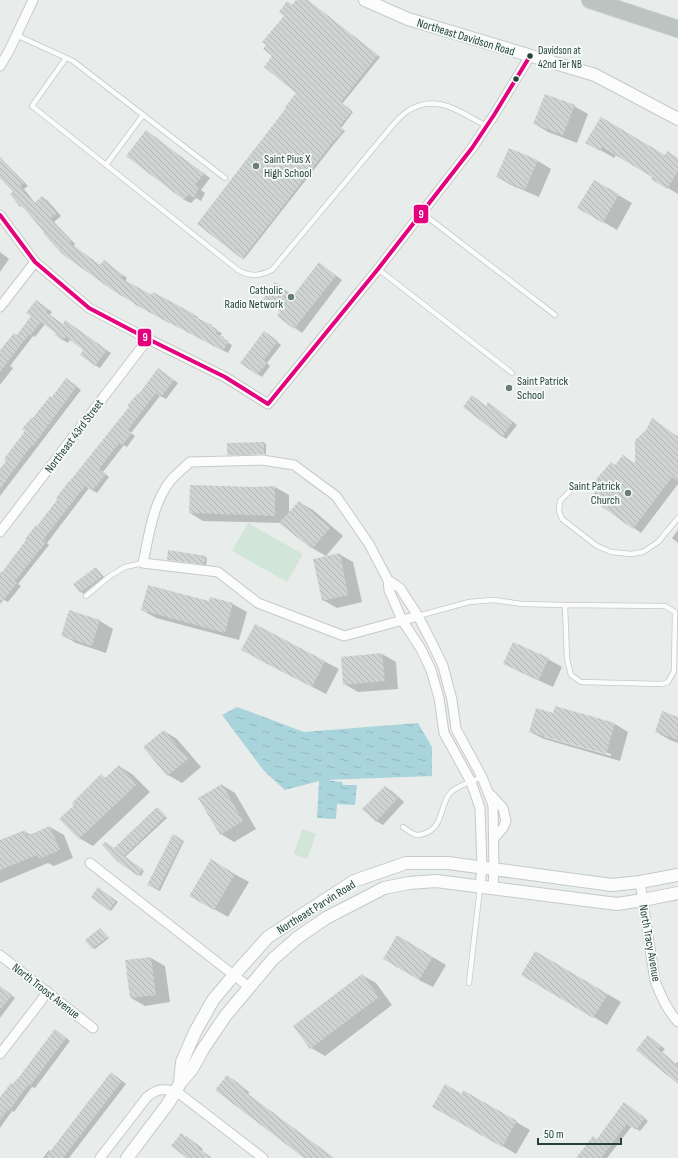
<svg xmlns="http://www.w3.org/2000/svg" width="678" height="1158" font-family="'Sofia Sans Condensed',sans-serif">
<defs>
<pattern id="water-ripples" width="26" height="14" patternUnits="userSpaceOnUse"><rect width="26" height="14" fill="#a9d4db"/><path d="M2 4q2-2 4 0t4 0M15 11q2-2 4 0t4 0" fill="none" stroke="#91b7bd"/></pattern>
<pattern id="building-back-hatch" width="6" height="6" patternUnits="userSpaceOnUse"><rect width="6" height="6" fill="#cfd4d2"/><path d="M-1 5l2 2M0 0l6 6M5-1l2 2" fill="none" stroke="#b2b7b5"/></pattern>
</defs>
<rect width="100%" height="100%" fill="#e8edeb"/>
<!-- green -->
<path fill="#d1e6d8" d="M248,523L303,554L287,582L232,551Z
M302,829L316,834L307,859L294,854Z"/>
<!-- water -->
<path fill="url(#water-ripples)" d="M237,707L304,732L418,723L432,747V776L325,780L342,782L343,785H357L355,805L337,804L336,819L317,818L319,781L285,790L264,771L222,715Z"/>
<!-- shadow -->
<path fill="#0003" fill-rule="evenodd" d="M297,0H307L380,57L342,104L353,112L341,128L345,131L334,144L244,259L198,224L288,107L298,93L274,56L285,16Z
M574,106L588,114L577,143L548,132L535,124Z
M146,131L210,178L201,190L205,193L201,201L196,198L191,203L184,200Z
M587,142L678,159V194L653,179L654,177L616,155L614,158Z
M0,157L28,186L24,189L35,203L42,197L47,200L61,216L54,222L75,244L74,246L101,266L108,264L127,278L125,281L152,296L154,293L198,317L197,319L215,328V330L222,333L220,337L228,341L227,342L232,345L228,353L170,322L169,323L135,304V302L46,232L11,194L14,192L0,177Z
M538,161L551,169L539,197L511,185L497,177Z
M594,181L632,203L617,230L579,208Z
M0,252L9,259L0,272Z
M326,268L342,280L302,333L278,315L281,311L276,283L294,296Z
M37,301L52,312L50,315L63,325L70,324L111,353L100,368L95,365L85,350L70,339L68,343L63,340L58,333L45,324L35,337L33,336L10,366L13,368L0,385V351L17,336L32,316Z
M268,335L281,345L267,363L270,366L262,377L242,363Z
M163,372L178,383L166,399L160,396L131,433L135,436L127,447L124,445L103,472L109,477L97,493L89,488L47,543L49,545L18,584L21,586L8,602L2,599L0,602V574L1,572L3,573L140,395Z
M71,382L81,390L0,496V470L27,431L24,429L50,397L52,398Z
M486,406H493L517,425L506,439L502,436Z
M652,419L678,437V484L641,533L634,528L615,466L623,456L636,464L647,431Z
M264,443L266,444V454L230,455L228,454Z
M275,487L289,495V514L299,502L313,510L343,536L326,556L312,548L281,523L203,521L190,513L254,488Z
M678,530V543L672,538Z
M339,554L353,562L362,602L337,608L323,600Z
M205,557L207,558L206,565L168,559Z
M96,568L104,577L83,594L75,584Z
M211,598L233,604L247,612L239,640L156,618L142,610L209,602Z
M70,612L100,621L113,629L106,653L76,643L62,635Z
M255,625L339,669L326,694L256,658Z
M382,654L396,662L398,689L358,692L344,684Z
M548,659L562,667L553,687L518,671L504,663Z
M554,714L615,724L628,732L620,761L544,739L530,732ZM544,735L611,754V756L544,737Z
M678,718V743L670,740L656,732Z
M164,731L177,739L201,767L182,783L168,775L145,747Z
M119,766L132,774L150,792L93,846L79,838L75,805L101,776L106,778Z
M222,785L235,793L256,829L234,842L221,834Z
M385,787L392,791L404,802L383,825L376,821Z
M158,808L167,818L125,857L144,871L141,876L119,861L114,849Z
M50,827L64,835L73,858L54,866L48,863L0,883V842L24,831L31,835Z
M173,836L184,841L160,891L148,885Z
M211,861L249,882L228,917L191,896Z
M101,890L118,902L111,911L109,910Z
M100,929L109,938L95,949L93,948Z
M411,944L446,965L433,987L419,980Z
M536,952L621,1002L607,1025L522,974Z
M151,958L165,966L170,1002L145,1006L131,998L127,961Z
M362,975L376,983L392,1005L325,1056L311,1048L295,1026Z
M0,987L15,998L0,1018Z
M60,1033L70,1041L35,1088L32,1087L14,1112L12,1111L0,1128V1098Z
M653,1039L665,1049L662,1052L676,1064L677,1062L678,1063V1083L637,1050Z
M116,1076L126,1084L69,1158H43L49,1150L51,1152Z
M231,1078L249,1092L248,1095L334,1158H306Z
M464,1092L530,1130L516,1154L434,1106L462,1095Z
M629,1106L648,1121L640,1131L632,1126L607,1158H578L597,1140Z
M186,1136L203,1149L202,1151L212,1158H189Z"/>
<!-- building -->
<path fill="url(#building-back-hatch)" d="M296,0H308L378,55L341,102L352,111L340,126L344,130L332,143L242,259L197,224L286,108L285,107L296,93L264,67L272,56L263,49L266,45L262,42L284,16L279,12L287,1L292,5Z
M545,94L575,105L563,135L533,124Z
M601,117L665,155L667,151L678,158V171L667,189L651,179L652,177L602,147L600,151L585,143Z
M146,130L204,174L195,185L199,188L194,198L189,194L184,200L126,156Z
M509,148L538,160L525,190L496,177Z
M0,157L24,183L20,186L34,203L42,196L57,213L50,219L71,241L70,243L100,265L104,260L123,275L121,278L152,295L153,292L194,314L193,316L212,325L211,326L218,330L216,334L224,337L223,339L228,342L223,351L134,304V303L115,292L62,254L43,233L44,232L22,206L20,207L10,194L13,192L0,178Z
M594,180L619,194L603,223L577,208Z
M319,262L336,276L294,329L277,316L280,312L263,299L275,282L293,296Z
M36,300L48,309L46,312L63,324L65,320L107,350L95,366L80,355L83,350L66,337L63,341L55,335L56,333L41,322L30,336L29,334L0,372V350L14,333L17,335L31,316L26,313Z
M264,331L278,341L264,360L267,363L257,375L240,363Z
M158,368L174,380L161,397L156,393L128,430L132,433L122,445L119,443L99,469L106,474L92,491L85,486L43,540L46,542L15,581L17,583L0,605V575L26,540L25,539L36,525L37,526L57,500L56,498L69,481H70L105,437L129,407L127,406L138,393L139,394Z
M66,378L77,386L33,446L32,445L0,489V469L6,461L4,459L25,431L22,429L32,417L33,418L50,396L52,397Z
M472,395L486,406L488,402L513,422L502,437L463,407Z
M652,418L678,437V481L672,477L633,529L590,498L599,487L593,483L611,462L615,465L623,455L635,464V440L646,430Z
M264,442V454L227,455V443Z
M190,485L254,487L275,486V516L189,513Z
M299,501L330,528L312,549L279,523Z
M168,550L206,556L204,564L167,560Z
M340,553L348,595L322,601L313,559Z
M96,567L103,576L80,593L73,584Z
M148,585L209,601L210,597L233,603L225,633L141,610Z
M69,610L100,620L92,646L61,636Z
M255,624L325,661L312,687L241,650Z
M513,642L549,658L539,680L503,664Z
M382,653L385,681L343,685L341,657Z
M555,706L615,723L606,754L529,732L536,708L553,713Z
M662,711L678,717V740L655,732Z
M164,730L188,759L167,776L143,747Z
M119,765L137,784L79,839L59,819L74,805L72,803L101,774L105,778Z
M222,784L243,821L220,835L198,798Z
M385,786L398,798L376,822L362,809Z
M157,807L166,816L124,856L143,869L138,876L118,862L102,845L105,842L114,848Z
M50,826L60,850L39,859L37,855L0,870V840L25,830L27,836Z
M173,834L183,840L158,890L147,885Z
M211,859L235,874L214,910L189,896Z
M98,887L116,901L109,911L91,897Z
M100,928L108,937L92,949L85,940Z
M397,935L433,957L419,980L383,959Z
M535,951L608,994L593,1018L521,975Z
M151,957L156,995L130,998L125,960Z
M362,974L379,997L310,1049L293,1026Z
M0,986L12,995L0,1010Z
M55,1029L66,1038L30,1086L28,1085L9,1111L8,1109L0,1120V1097L11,1083L13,1085Z
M648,1035L661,1046L658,1049L678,1066V1084L636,1050Z
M111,1072L122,1081L106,1102L63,1158H45Z
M227,1075L246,1089L244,1091L334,1158H304L215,1090Z
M445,1084L462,1094L463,1090L517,1121L502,1147L432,1107Z
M624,1102L645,1118L636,1130L627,1124L601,1158H576L593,1136L597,1139Z
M181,1133L199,1146L198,1148L212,1158H187L171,1146Z"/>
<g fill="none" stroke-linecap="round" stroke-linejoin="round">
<defs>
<path id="lane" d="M16,35L73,61L225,178
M66,58L32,106L238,270C250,277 260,276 272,270L392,126C396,121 401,116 405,113C434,91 461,112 486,126
M106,165L143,115
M422,213L555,315
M378,269L512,373
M571,490L560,501L559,511L562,519L597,546L611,552L631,554L643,552L658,542L678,518
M86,596L110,576L125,567L143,563
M418,616L469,602L493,600L522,604L565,605L665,606L675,612L674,671L668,682L662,684L581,682L571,675L567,659L565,605
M403,827C413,834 416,838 428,832C444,824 440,803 451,792C459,785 473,781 482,777
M469,983L480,888"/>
<path id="street" d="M0,66L9,51L33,0
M0,215L35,262L89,308L148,339L225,377L268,404L378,269L472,148L494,115L530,56
M0,307L35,262
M0,532L148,339
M388,580L400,588L418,616L432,643L443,666L452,700L456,729L482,777L493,805L494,870L493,888
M418,616L344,636L258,603L218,572L143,563C149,535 153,502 171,480C177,473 184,468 190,462L262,460L294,465L336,496L369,544L388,580L389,590L402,620L421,649L431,670L439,698L444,733L471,782L480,808L482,868L480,886
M491,795L503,808L506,821L503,828L494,838
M90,863L249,987
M640,882L655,981C661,996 667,1010 678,1022
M0,955L93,1028
M0,1054L41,1001L47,991
M100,1158L147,1097C158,1088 163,1089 176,1091L263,1158"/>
<path id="secondary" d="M365,0L408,19L595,75L678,119
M180,1083L182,1062L195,1032L213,1000L234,975L268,937L354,881L406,863H448L612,885L640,882L678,875
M127,1158L167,1105L176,1091L180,1083L192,1069L203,1049L226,1015L273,959L297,938L326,918L384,888L409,883L436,881L617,904L643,900L678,893"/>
<path id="highway" d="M590,0L678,29"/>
</defs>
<!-- lane casing -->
<use href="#lane" stroke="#c5cac8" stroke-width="6"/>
<!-- street casing -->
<use href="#street" stroke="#c5cac8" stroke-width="11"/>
<!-- secondary casing -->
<use href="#secondary" stroke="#c3cbc8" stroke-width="14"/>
<!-- highway casing -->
<use href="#highway" stroke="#c3ccc9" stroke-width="18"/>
<!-- lane -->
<use href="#lane" stroke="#fcfcfc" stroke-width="4.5"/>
<!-- street -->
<use href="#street" stroke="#fcfcfc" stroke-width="9"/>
<!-- secondary -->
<use href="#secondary" stroke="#fcfcfc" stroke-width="12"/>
<!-- highway -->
<use href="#highway" stroke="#bcc4c2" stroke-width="16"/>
<defs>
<path id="bus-1" d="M0,215L35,262L89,308L148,339L225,377L268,404L378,269L472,148L494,115L530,56"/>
</defs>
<!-- bus-1 casing -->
<use href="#bus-1" stroke="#f7fbf9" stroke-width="7"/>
<!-- bus-1 -->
<use href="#bus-1" stroke="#e5007d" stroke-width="4"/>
</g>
<!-- markers -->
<g fill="#24423a" stroke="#f7fbf9" stroke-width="1.5">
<circle cx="530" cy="56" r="3.5"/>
<circle cx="516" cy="79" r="3.5"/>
</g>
<g fill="#697e78" stroke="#f7fbf9" stroke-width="1.5">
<circle cx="256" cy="166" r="4"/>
<circle cx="291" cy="297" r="4"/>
<circle cx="509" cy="388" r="4"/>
<circle cx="628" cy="493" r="4"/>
</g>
<g text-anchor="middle" stroke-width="3.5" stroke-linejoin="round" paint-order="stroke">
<!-- bus labels -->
<g font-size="11" fill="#24423a" stroke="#f7fbf9" text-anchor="start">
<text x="538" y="54">Davidson at<tspan x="538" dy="14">42nd Ter NB</tspan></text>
</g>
<!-- street labels -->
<g font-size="12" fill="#24423a" stroke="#f7fbf9">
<text transform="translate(466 37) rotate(17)" y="4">Northeast Davidson Road</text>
<text transform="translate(74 436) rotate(-53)" y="4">Northeast 43rd Street</text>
<text transform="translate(316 907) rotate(-32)" y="4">Northeast Parvin Road</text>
<text transform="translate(650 943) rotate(80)" y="4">North Tracy Avenue</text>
<text transform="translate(46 991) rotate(38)" y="4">North Troost Avenue</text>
</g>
<!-- poi labels -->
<g font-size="12" fill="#24423a" stroke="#f7fbf9" text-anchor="start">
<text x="264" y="163">Saint Pius X<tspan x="264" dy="14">High School</tspan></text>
<text x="283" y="294" text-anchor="end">Catholic<tspan x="283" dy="14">Radio Network</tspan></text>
<text x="517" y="385">Saint Patrick<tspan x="517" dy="14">School</tspan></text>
<text x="620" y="490" text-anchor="end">Saint Patrick<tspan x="620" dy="14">Church</tspan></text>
</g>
</g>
<g stroke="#f7fbf9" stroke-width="1.5">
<rect x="413" y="204" width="16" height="20" rx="4" fill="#e5007d"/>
<rect x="137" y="328" width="15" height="19" rx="4" fill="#e5007d"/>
</g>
<g font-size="11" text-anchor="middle" font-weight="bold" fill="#fff">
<text x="421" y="218">9</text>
<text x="145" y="341">9</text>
</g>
<!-- scale -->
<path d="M538 1138v6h83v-6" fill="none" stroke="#24423a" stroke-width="2"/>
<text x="544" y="1138" font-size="12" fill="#24423a" stroke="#f7fbf9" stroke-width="3" paint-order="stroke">50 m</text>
</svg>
